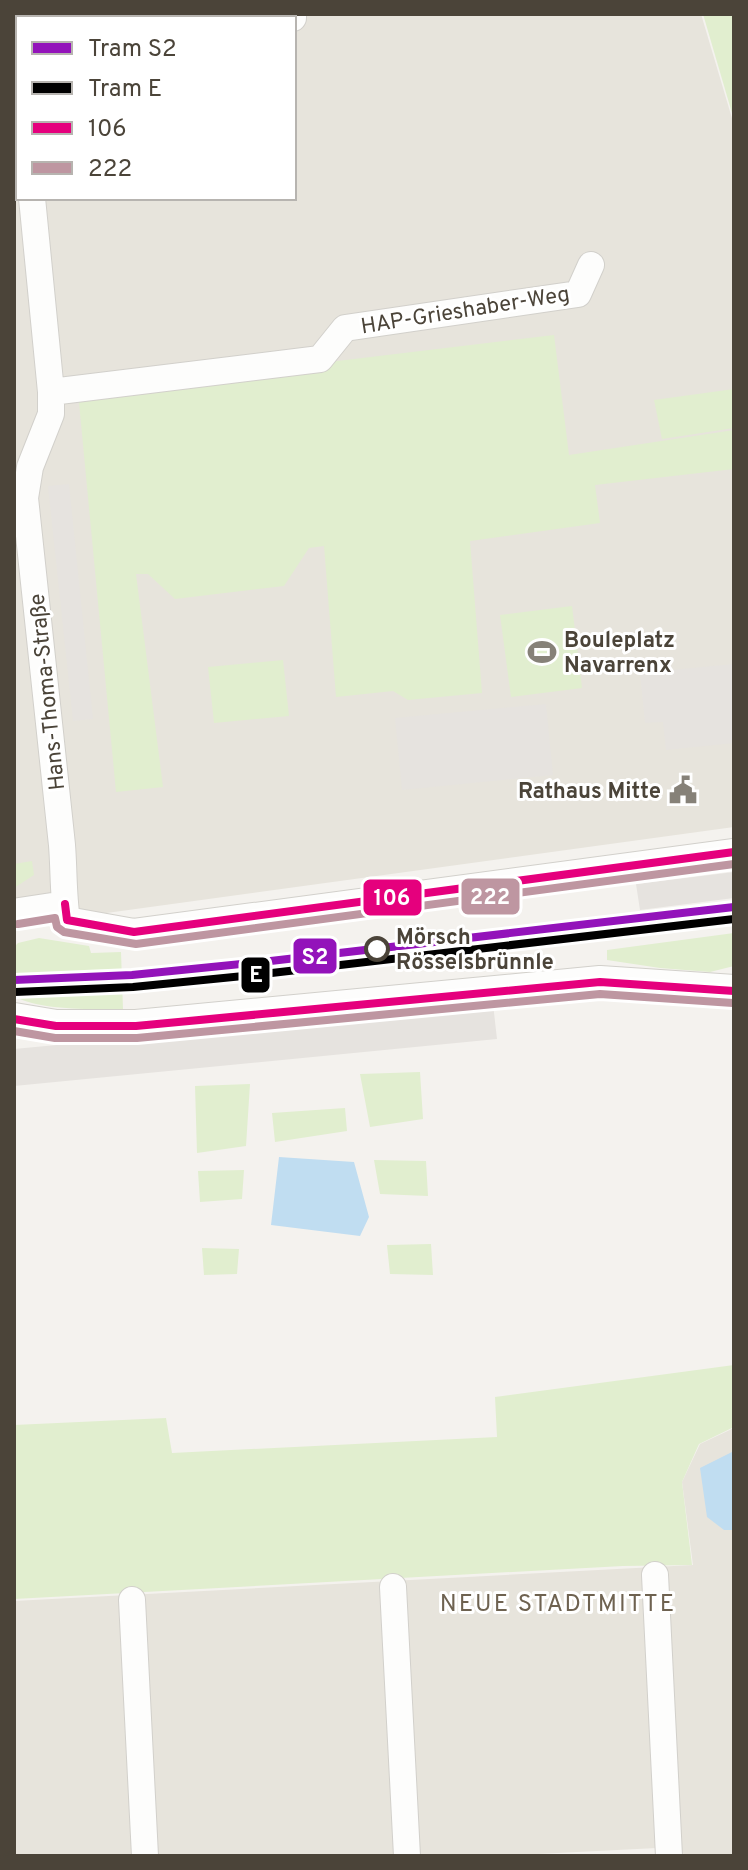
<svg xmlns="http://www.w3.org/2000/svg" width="748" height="1870" font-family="Overpass,sans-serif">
<rect width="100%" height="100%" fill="#f4f2ee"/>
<!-- residential -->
<path fill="#e7e4dc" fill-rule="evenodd" d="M14,14H701L734,125V827L92,915L14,921ZM18,18H294V198H18Z
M734,1428V1856H687L679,1851L657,1848L500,1856H14V1601L693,1565L682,1482L700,1444Z"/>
<!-- green -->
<path fill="#e1eecf" d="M703,14H734V120Z
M554,335L569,455L734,430V469L595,485L600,523L470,541L482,693L408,700L393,691L336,697L324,546L309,548L284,586L175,599L148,574H136L163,787L116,792L78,392Z
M734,389V428L662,439L654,400Z
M572,606L582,688L511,697L500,615Z
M283,660L289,716L214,723L208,667Z
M32,861L34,875L14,888V864Z
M734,933V966L710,972L660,968L607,960V950Z
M39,938L89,946L91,953L121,952L123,1009C94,1009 39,1011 14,996V947L18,943Z
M420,1072L423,1119L370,1127L360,1074Z
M250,1084L246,1146L197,1153L195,1086Z
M345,1108L347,1131L275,1142L272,1113Z
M374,1160L426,1161L428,1196L380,1194Z
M244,1170L242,1199L200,1202L198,1171Z
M431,1244L433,1275L390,1274L387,1245Z
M202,1248L239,1249L237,1274L204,1275Z
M734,1365V1427L699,1444L682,1482L692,1565L623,1566L14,1599V1425L166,1418L172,1453L497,1437L495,1397Z"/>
<!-- parking -->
<path fill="#e6e3df" d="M69,484L93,719L73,721L48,486Z
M734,664V743L666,750L663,722L645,723L640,673Z
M546,704L553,775L402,790L395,718Z
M734,872V898L640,910L636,884Z
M493,1004L497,1039L14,1086V1049Z"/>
<!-- water -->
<path fill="#c0ddf1" d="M279,1157L354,1162L369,1217L360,1236L271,1225Z
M734,1451V1530H724L707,1517L700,1468Z"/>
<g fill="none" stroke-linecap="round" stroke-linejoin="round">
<defs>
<path id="minor" d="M293,14V18
M14,39L18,65
M32,198L51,392V414L30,467L25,498L62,845C64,870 63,895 67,920L134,932L734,852
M51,392L320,359L345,328L578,294L591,265
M14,913L19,911L65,904
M655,1575L669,1856
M393,1587L407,1856
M132,1600L145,1856"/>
<path id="tertiary" d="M14,1019L56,1026H136L600,982L734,991"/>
</defs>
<!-- minor casing -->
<use href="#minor" stroke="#d2d0cb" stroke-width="28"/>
<!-- tertiary casing -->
<use href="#tertiary" stroke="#d2d0cb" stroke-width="34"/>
<!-- minor -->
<use href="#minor" stroke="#fdfdfc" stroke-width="26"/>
<!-- tertiary -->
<use href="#tertiary" stroke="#fdfdfc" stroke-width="32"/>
<defs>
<path id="bus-1" d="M65,904L67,920L134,932L734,852
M14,1019L56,1026H136L600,982L734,991"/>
<path id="bus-2" d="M18,924L55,918L57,927L64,932L136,944L734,864
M14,1031L55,1038H137L600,994L733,1003"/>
</defs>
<!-- bus-1 casing -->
<use href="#bus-1" stroke="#fff" stroke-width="14"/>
<!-- bus-2 casing -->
<use href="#bus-2" stroke="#fff" stroke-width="14"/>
<!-- bus-1 -->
<use href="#bus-1" stroke="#e5007d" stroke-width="8"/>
<!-- bus-2 -->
<use href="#bus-2" stroke="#be96a1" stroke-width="8"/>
<defs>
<path id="tram-1" d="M14,980L132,975L262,962L734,907"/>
<path id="tram-2" d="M15,992L133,987L263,974L734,919"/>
</defs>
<!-- tram-1 casing -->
<use href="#tram-1" stroke="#fff" stroke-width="14"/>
<!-- tram-2 casing -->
<use href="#tram-2" stroke="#fff" stroke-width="14"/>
<!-- tram-1 -->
<use href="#tram-1" stroke="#9313ba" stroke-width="8"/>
<!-- tram-2 -->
<use href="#tram-2" stroke="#000" stroke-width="8"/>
</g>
<!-- icons -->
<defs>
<symbol id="stadium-bare" viewBox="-9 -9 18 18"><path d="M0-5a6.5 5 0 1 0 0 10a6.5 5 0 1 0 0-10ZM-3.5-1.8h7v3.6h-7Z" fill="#868178" stroke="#fff" stroke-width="2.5" paint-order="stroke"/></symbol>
<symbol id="civic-bare" viewBox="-9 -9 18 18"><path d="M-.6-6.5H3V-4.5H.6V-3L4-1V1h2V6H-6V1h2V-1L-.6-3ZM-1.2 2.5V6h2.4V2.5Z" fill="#868178" stroke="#fff" stroke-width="2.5" paint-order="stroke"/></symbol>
</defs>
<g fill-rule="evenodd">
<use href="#stadium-bare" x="522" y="632" width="40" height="40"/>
<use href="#civic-bare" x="663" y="770" width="40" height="40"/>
</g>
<!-- markers -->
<circle fill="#fff" stroke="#4b4439" stroke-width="4" cx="377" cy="949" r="11"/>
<g text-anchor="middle" stroke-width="6" stroke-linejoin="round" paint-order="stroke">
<!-- street labels -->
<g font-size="22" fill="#4b4439" stroke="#fff">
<text transform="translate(465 309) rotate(-9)" y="8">HAP-Grieshaber-Weg</text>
<text transform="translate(46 692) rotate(-96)" y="8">Hans-Thoma-Straße</text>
</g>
<!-- poi labels -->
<g font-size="22" font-weight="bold" fill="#4b4439" stroke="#fff" text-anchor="start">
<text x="564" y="647">Bouleplatz<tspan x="564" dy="25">Navarrenx</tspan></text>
<text x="661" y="798" text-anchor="end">Rathaus Mitte</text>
</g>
<!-- stop labels -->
<g font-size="22" font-weight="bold" fill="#4b4439" stroke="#fff" text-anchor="start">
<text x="396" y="944">Mörsch<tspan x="396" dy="25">Rösselsbrünnle</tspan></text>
</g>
<!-- neighbourhood labels -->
<g font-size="24" letter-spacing="2" fill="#6e6250" stroke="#fff">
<text x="558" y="1611">NEUE STADTMITTE</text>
</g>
</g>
<g stroke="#fff" stroke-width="3">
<rect x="460" y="877" width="61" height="39" rx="8" fill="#be96a1"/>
<rect x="362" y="878" width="61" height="39" rx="8" fill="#e5007d"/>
<rect x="292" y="937" width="46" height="38" rx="8" fill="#9313ba"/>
<rect x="240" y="956" width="31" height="38" rx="8" fill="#000"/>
</g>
<g font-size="22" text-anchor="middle" font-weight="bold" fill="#fff">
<text x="490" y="904">222</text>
<text x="392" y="905">106</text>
<text x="315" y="964">S2</text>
<text x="256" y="982">E</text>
</g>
<!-- border -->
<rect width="748" height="1870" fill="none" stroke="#4b4439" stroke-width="32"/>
<!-- legend -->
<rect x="16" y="16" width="280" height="184" fill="#ffffff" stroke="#b7b4b0" stroke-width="2"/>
<rect x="32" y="42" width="40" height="12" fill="#9313ba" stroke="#b7b4b0" stroke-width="2"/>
<text x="88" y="56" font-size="24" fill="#4b4439">Tram S2</text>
<rect x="32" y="82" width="40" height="12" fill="#000000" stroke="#b7b4b0" stroke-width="2"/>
<text x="88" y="96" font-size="24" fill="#4b4439">Tram E</text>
<rect x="32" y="122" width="40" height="12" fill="#e5007d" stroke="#b7b4b0" stroke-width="2"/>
<text x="88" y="136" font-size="24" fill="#4b4439">106</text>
<rect x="32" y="162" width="40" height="12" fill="#be96a1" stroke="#b7b4b0" stroke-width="2"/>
<text x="88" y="176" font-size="24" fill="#4b4439">222</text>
</svg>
